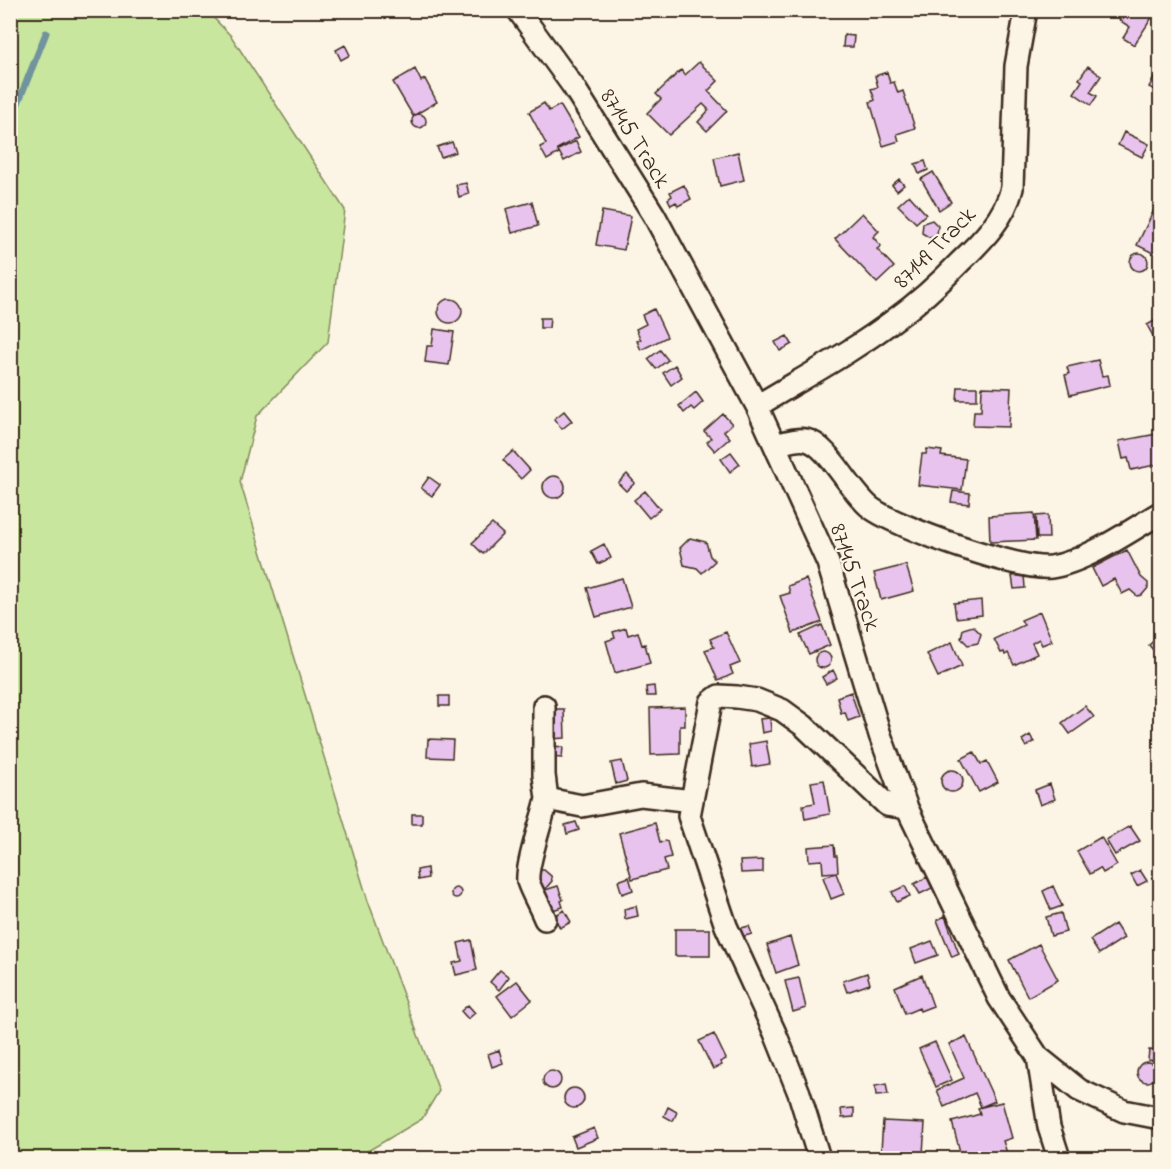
<svg xmlns="http://www.w3.org/2000/svg" width="1171" height="1169" font-family="'Indie Flower',sans-serif">
<rect width="100%" height="100%" fill="#fcf5e5"/>
<filter id="ink" filterUnits="userSpaceOnUse"><feTurbulence type="fractalNoise" baseFrequency=".0167" numOctaves="2"/><feDisplacementMap in="SourceGraphic" scale="12" xChannelSelector="R" yChannelSelector="G"/><feConvolveMatrix kernelMatrix="1 2 1 2 8 2 1 2 1" color-interpolation-filters="sRGB"/></filter>
<g filter="url(#ink)">
<!-- green -->
<path fill="#c9e69e" stroke="#82885e" stroke-width="1.5" d="M10,11H207L231,36L345,210L328,342L257,416L240,482L368,901L439,1091L422,1119L356,1158H11Z"/>
<g fill="none" stroke-linecap="round" stroke-linejoin="round">
<!-- stream -->
<path stroke="#6f939e" stroke-width="7" d="M10,123L46,33"/>
</g>
<!-- building -->
<path fill="#e8c3ed" stroke="#3b2a1e" stroke-width="1.5" d="M1126,10H1151L1155,13L1134,45L1123,38L1130,27L1119,20Z
M844,35L854,36L853,47H843Z
M345,45L350,55L341,60L336,50Z
M699,62L718,81L708,91L727,111L707,131L698,122L709,110L703,104L669,135L647,113L661,99L656,94L681,70L685,75Z
M1088,66L1101,76L1090,92L1097,96L1091,105L1074,93L1082,81L1079,79Z
M415,69L421,81L425,79L437,102L413,116L393,82Z
M1158,71L1160,72V93L1149,87Z
M887,72L890,83L894,82L898,93L903,91L915,128L897,134L899,141L883,146L870,102L875,100L871,89L878,87L875,76Z
M544,103L549,111L560,105L579,137L557,149L559,153L547,160L540,147L546,144L529,112Z
M412 121a7 7 0 1 1 14 0a7 7 0 1 1-14 0Z
M1124,132L1149,144L1142,157L1118,145Z
M576,141L581,152L564,161L558,150Z
M452,142L456,152L441,157L437,147Z
M738,152L744,180L720,186L714,158Z
M925,161L928,170L919,174L915,164Z
M933,172L951,202L939,210L921,179Z
M899,179L904,185L897,191L892,185Z
M466,183L469,194L459,197L456,185Z
M684,185L691,199L678,206L676,202L671,205L668,199L672,196L670,192Z
M909,195L926,214L916,223L898,205Z
M532,202L538,226L512,233L506,209Z
M1155,208L1160,210L1159,256L1137,245Z
M602,211L631,216L624,250L596,245Z
M862,213L879,231L873,237L881,246L877,249L894,267L877,283L835,239Z
M932,220L938,226L937,234L930,238L922,233L923,223Z
M1130 262a9 9 0 1 1 18 0a9 9 0 1 1-18 0Z
M438 311a12 12 0 1 1 24 0a12 12 0 1 1-24 0Z
M654,309L667,337L641,350L637,341L641,340L636,329L646,324L642,315Z
M540,318H550L549,328H540Z
M1156,320L1160,328V342L1157,343L1147,325Z
M434,329L454,332L449,365L425,362L427,346H432Z
M787,336L792,344L780,351L775,342Z
M660,350L668,360L656,369L648,359Z
M1098,360L1102,376L1108,375L1110,385L1070,395L1065,375L1069,374L1067,367Z
M675,365L682,377L671,385L663,373Z
M958,387H977V400H957Z
M982,387L1011,388L1009,427L973,426L974,411H981Z
M696,392L703,402L694,410L691,407L684,413L679,406Z
M564,411L572,421L562,429L554,419Z
M723,414L732,424L724,431L730,438L715,451L707,442L711,438L704,431Z
M1157,434L1160,464L1131,470L1128,458L1123,459L1119,441Z
M927,449L942,451L941,456L966,459L962,490L918,485L922,454H926Z
M513,451L530,470L521,479L503,460Z
M731,452L740,464L730,472L721,459Z
M627,474L635,483L626,491L618,483Z
M543 487a11 11 0 1 1 22 0a11 11 0 1 1-22 0Z
M429,477L440,485L432,496L421,488Z
M645,491L660,509L649,518L634,500Z
M953,491L970,493L969,504L951,502Z
M1034,513L1036,540L990,542L989,516Z
M1048,515L1049,538H1037L1036,516Z
M492,524L503,534L483,554L472,543Z
M690,538L706,542L710,556L715,561L702,573L697,568L684,565L680,548Z
M604,544L611,558L598,564L591,551Z
M1127,550L1141,577L1148,583V588L1142,595L1137,596L1130,590L1122,594L1114,579L1101,586L1092,568Z
M906,565L914,591L881,600L874,573Z
M1024,575L1025,588L1014,589L1012,576Z
M622,578L631,607L596,617L587,588Z
M806,579L822,622L793,633L780,596L790,593L788,586Z
M981,600L982,615L956,618L954,603Z
M1040,612L1052,641L1042,645L1039,639L1032,643L1037,654L1014,665L1008,653L1005,655L1004,652L1001,653L994,639L1024,625L1021,620Z
M822,625L830,645L809,654L800,635Z
M973,626L981,634L978,643L968,645L961,638L963,629Z
M626,628L628,635L638,632L642,645L645,644L650,663L615,673L606,641L615,638L613,632Z
M726,632L740,663L730,667L733,674L718,681L705,650L714,647L710,639Z
M1160,635V652L1157,655L1149,645Z
M952,642L962,666L938,677L927,654Z
M815 660a8 8 0 1 1 16 0a8 8 0 1 1-16 0Z
M833,670L837,678L826,684L822,677Z
M654,686L655,696H647L646,687Z
M851,692L859,717L848,721L845,712L841,713L837,697Z
M439,696H449V706H439Z
M1085,706L1094,717L1070,734L1062,723Z
M685,707V726H680V754L651,755L650,708Z
M550,709H564L565,738L550,739Z
M770,718L771,731L762,733L760,719Z
M1030,735L1034,742L1026,747L1022,740Z
M428,739L453,740L452,758L427,757Z
M766,741L770,764L752,767L749,744Z
M553,746L563,747L562,758L551,757Z
M974,752L981,764L987,761L998,782L979,792L961,759Z
M622,761L627,781L616,784L611,763Z
M941 781a11 11 0 1 1 22 0a11 11 0 1 1-22 0Z
M824,780L830,814L805,819L803,805L815,803L811,782Z
M1050,784L1055,799L1040,805L1035,790Z
M412,814H422V824H412Z
M576,822L579,830L567,834L565,825Z
M655,823L660,842L667,841L671,857L664,859L667,870L632,879L619,833Z
M1130,826L1140,841L1115,855L1106,840Z
M1101,837L1117,865L1103,873L1100,868L1090,874L1077,851Z
M834,845L835,856H837L838,872L823,873L822,860L809,861L808,847Z
M763,860V872L741,873L740,861Z
M427,868L428,878L418,880L417,870Z
M539,870H544L551,876L552,881L546,888L541,889L535,873Z
M1140,870L1147,881L1137,886L1131,875Z
M836,873L844,894L831,899L823,877Z
M629,877L633,890L622,894L618,881Z
M927,877L932,888L920,894L914,884Z
M558,886L563,900L561,901L563,907L552,910L545,890Z
M905,886L910,896L897,902L892,892Z
M1053,886L1062,906L1051,910L1043,891Z
M451 893a5 5 0 1 1 10 0a5 5 0 1 1-10 0Z
M636,906L638,916L625,919L624,909Z
M564,910L571,922L560,928L554,916Z
M1061,913L1066,932L1051,936L1046,917Z
M945,916L959,954L952,957L937,920Z
M1115,924L1124,938L1099,954L1090,940Z
M749,926L752,934L741,937L738,929Z
M675,929H710V956H675Z
M790,937L798,965L776,973L767,945Z
M471,940L477,970L456,975L453,963L462,961L458,943Z
M932,941L938,955L916,963L911,949Z
M1039,944L1058,980L1028,997L1009,960Z
M500,970L509,977L499,990L490,982Z
M867,973L870,984L847,992L843,981Z
M922,975L933,1006L920,1011L919,1008L905,1014L895,987Z
M799,978L806,1008L793,1012L785,981Z
M517,981L532,1000L512,1016L497,996Z
M468,1005L475,1013L468,1019L461,1011Z
M714,1034L726,1059L720,1062L722,1065L713,1069L699,1041Z
M966,1037L995,1101L981,1107L975,1093L944,1107L937,1090L964,1078L949,1044Z
M935,1042L952,1080L936,1087L919,1049Z
M499,1050L503,1063L492,1067L488,1054Z
M1149,1050L1160,1051L1159,1061L1148,1060Z
M1137 1072a10 10 0 1 1 20 0a10 10 0 1 1-20 0Z
M543 1080a9 9 0 1 1 18 0a9 9 0 1 1-18 0Z
M886,1084L888,1095L876,1096L875,1086Z
M564 1098a10 10 0 1 1 20 0a10 10 0 1 1-20 0Z
M1002,1102L1012,1138L1003,1141L1007,1153L988,1158H969L967,1151L960,1152L952,1122L980,1114L978,1108Z
M668,1107L677,1112L673,1121L664,1116Z
M854,1108V1117L842,1118L841,1109Z
M883,1121L925,1123L923,1154L908,1153V1158L894,1157V1152L881,1151Z
M594,1128L598,1138L576,1147L572,1137Z"/>
<g fill="none" stroke-linecap="round" stroke-linejoin="round">
<defs>
<path id="street" d="M518,10L573,86L654,215L757,406L828,563L880,735L907,808L999,998L1038,1057L1079,1090L1124,1111L1160,1118
M757,406C803,378 852,352 894,320C918,303 940,283 960,262C982,241 1005,218 1012,188L1016,66L1026,10
M775,445C784,443 796,438 806,440C828,444 850,492 871,508C896,527 1020,571 1051,567C1085,562 1130,531 1160,513
M544,706V775L547,799
M545,919C542,910 529,887 528,881C526,865 543,817 547,799L582,806L641,795L692,801
M1038,1057L1049,1127L1059,1158
M819,1158L799,1093L775,1033L726,926L689,816L711,702L719,696L737,697L757,700L782,710L804,726L887,805L907,808"/>
</defs>
<!-- street casing -->
<use href="#street" stroke="#3b2a1e" stroke-width="26"/>
<!-- street -->
<use href="#street" stroke="#fcf5e5" stroke-width="21"/>
</g>
</g>
<g text-anchor="middle" stroke-width="4.5" stroke-linejoin="round" paint-order="stroke">
<!-- street labels -->
<g font-size="24" fill="#3b2a1e" stroke="#fcf5e5">
<text transform="translate(636 138) rotate(58)" y="8">87145 Track</text>
<text transform="translate(934 247) rotate(-45)" y="8">87149 Track</text>
<text transform="translate(856 577) rotate(71)" y="8">87145 Track</text>
</g>
</g>
<!-- margin -->
<rect width="1171" height="1169" fill="none" stroke="#fcf5e5" stroke-width="36"/>
<rect x="18" y="18" width="1135" height="1133" fill="none" stroke="#3b2a1e" stroke-width="2" filter="url(#ink)"/>
</svg>
